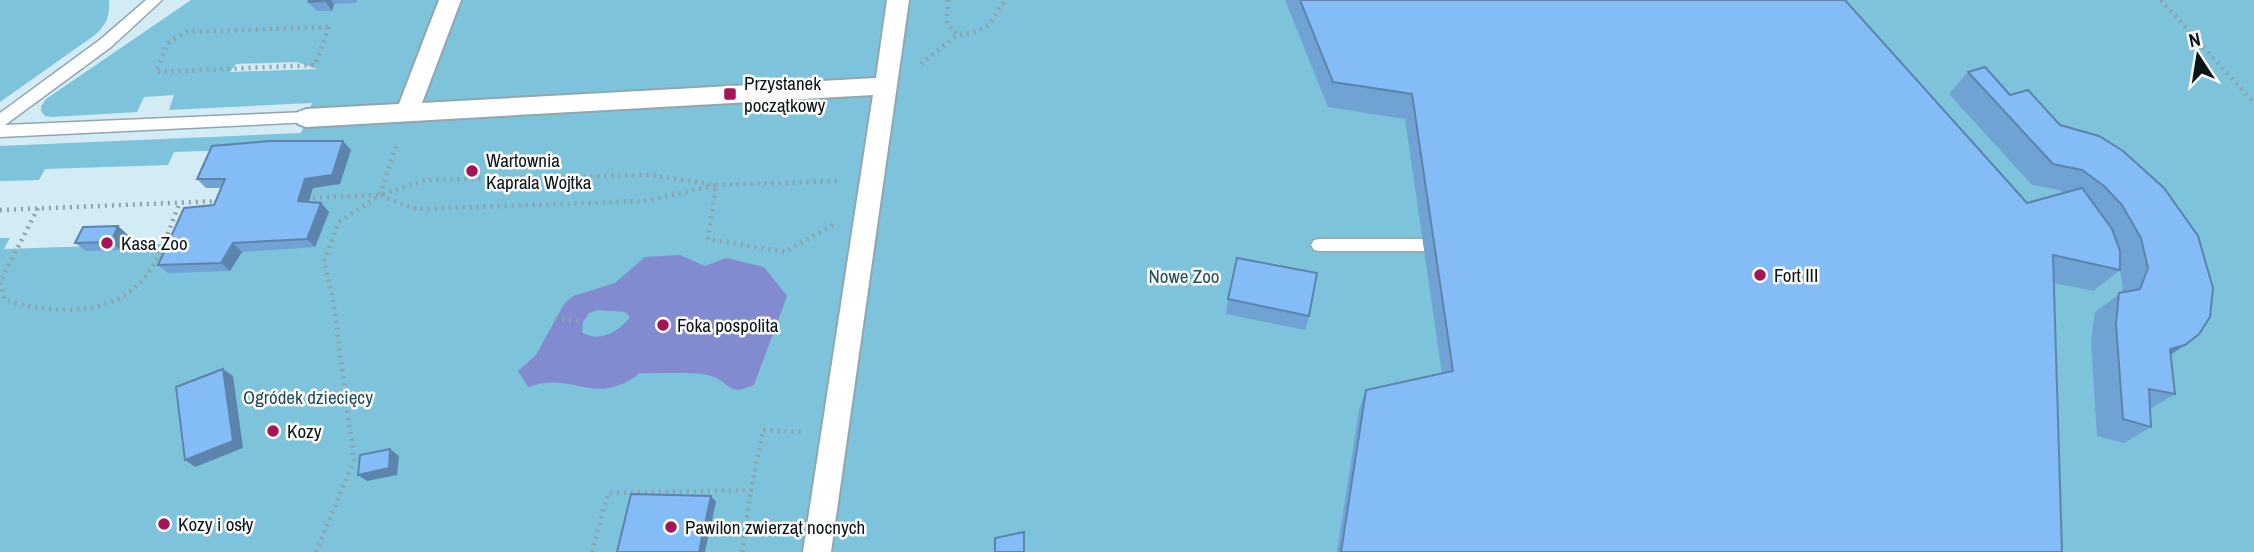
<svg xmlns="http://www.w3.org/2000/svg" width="2254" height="552" font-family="'Archivo Narrow',sans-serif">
<rect width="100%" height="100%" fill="#d3ebf4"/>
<!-- green -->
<path fill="#7cc3db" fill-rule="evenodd" d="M0,0H109C110,16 107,24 95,35L0,102Z
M191,0H2254V552H0V238H10L4,249L189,243L294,148L174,152L168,165L45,169L39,180L0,181V146L301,133L312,103L169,110L174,95L144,97L137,112L52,117L45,116L41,111V106L46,99ZM297,62L317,69L230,72L236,64Z"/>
<!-- water -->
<path fill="#828bd0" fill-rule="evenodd" d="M680,255L705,266L726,258L764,267L787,296L754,385C727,396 733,385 714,377C696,370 659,374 640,373C593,409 576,370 528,387L518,371L536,355L564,304L573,296L615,283L645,257ZM598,310L625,312L630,317C620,331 598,344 582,332L583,322L589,313Z"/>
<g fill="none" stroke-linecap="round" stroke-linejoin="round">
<defs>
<path id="service" d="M146,0H162L111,47L5,125L306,112L311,114L313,118L311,122L0,137V113L101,39Z
M1319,239H1423L1428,240L1431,245L1428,250L1423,251H1319L1314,250L1311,245L1314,240Z"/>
<path id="pedestrian" d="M439,0H461L422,103L876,78L887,0H909L831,552H803L873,95L306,127L298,124L295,118L298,112L306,109L399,104Z"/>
</defs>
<!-- service casing -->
<use href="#service" stroke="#90a7af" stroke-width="3"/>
<!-- pedestrian casing -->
<use href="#pedestrian" stroke="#90a7af" stroke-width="4"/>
<!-- path -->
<path stroke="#8fa2a9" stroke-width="4.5" stroke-dasharray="2 5" stroke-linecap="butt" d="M948,0L947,23L957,34
M2161,0L2254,103
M329,27L315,65L156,72L168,43L186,32Z
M921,64L956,36L978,31L989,25L1005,0
M381,196L416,209L645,201L716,185L708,239L785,252L833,225
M306,198L380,195L425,180L651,175L716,185L840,181
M38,208L0,282L5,300C51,314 113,318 146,276C162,255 170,226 180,202
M0,210L220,201
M555,319L583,322
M255,405L262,393
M316,552L354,460L333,299L324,262L339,222L380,195L397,143
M592,552L608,493L751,490L763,430L803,432
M742,552L751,490"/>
<!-- service -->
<use href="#service" fill="#fff" fill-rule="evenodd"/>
<!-- pedestrian -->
<use href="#pedestrian" fill="#fff" fill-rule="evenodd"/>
</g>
<!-- wall -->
<path fill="#71a2d4" d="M306,0H357L356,3L334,4L332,11H317Z
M1285,0H1845L2027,203L2064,193L2060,190L2032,185L1949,94L1968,72L2010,95L2060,125L2099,136L2185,345L2170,354L2175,394L2150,409L2151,427L2124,443L2097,436L2091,342L2095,312L2121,293L2123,287L2120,270L2093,291L2054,283L2062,552H1337L1359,410L1366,390L1442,374L1405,119L1328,107Z
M351,150L340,184L313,188L308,202L321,203L329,212L315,247L242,252L230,271L168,273L158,265L214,205L221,188H206L197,179Z
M128,235L121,250L86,251L75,243Z
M1228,299L1309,316L1305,330L1226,314Z"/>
<!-- shaded-wall -->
<path fill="#5c84ac" d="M325,0H331L334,4L332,11L325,1Z
M343,141L351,150L340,184L313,188L306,210L298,201L305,179Z
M321,203L329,212L315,247L307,239Z
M118,226L128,235L121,250L111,242Z
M233,243L242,252L230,271L221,263Z
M2185,345L2158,363L2170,349Z
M223,369L233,376L243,448L195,467L185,460Z
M390,449L399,456L397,475L367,481L358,475Z
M711,496L716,502L705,552H699Z"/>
<!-- building -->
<path fill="#83bcf6" stroke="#5c84ac" stroke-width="2" d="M310,0H325V1L309,2Z
M1300,0H1845L2027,203L2082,188L2112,229L2120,251V270L2053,255L2062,552H1341L1366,390L1453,371L1412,94L1333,82Z
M1985,67L2010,95L2028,90L2060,125L2099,136L2123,151L2164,188L2198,236L2213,288L2210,317L2199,334L2185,345L2170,349L2175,394L2149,389L2151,427L2123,419L2116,324L2119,293L2140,289L2148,268L2141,238L2122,205L2104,186L2082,170L2053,164L1968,72Z
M270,141H343L332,175L305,179L298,201L321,203L307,239L233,243L221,263L158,265L184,208L214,205L225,179H197L212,146Z
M118,226L111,242L75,243L83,227Z
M1237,258L1317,273L1309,316L1228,299Z
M223,369L233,441L185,460L176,387Z
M390,449L389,468L358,475L360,455Z
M631,494L711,496L699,552H617Z
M1024,532V552H995V538Z"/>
<!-- markers -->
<g fill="#a51456" stroke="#fff" stroke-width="2.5">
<rect x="723" y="87" width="14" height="14" rx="3.5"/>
<circle cx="472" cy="171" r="7"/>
<circle cx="107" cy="243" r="7"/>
<circle cx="1760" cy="275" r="7"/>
<circle cx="663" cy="325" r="7"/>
<circle cx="273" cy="431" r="7"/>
<circle cx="164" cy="524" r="7"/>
<circle cx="671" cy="527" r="7"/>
</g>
<g text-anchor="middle" stroke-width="5" stroke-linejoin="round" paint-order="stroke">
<!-- poi labels -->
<g font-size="19" fill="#0b1417" stroke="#fff" text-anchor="start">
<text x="744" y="90">Przystanek<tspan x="744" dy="22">początkowy</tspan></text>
<text x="486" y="167">Wartownia<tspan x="486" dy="22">Kaprala Wojtka</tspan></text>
<text x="121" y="250">Kasa Zoo</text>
<text x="1774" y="282">Fort III</text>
<text x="677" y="332">Foka pospolita</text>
<text x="287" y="438">Kozy</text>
<text x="178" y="531">Kozy i osły</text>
<text x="685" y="534">Pawilon zwierząt nocnych</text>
</g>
<!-- park labels -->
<g font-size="19" fill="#224e5c" stroke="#fff">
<text x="1184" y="283">Nowe Zoo</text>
<text x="308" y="404">Ogródek dziecięcy</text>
</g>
</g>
<!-- north arrow -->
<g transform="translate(2198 56) rotate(348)" stroke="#ffffff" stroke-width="5" paint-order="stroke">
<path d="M0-5L12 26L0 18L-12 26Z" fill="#0b1417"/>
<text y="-10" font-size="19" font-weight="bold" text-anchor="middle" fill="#0b1417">N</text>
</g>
</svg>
